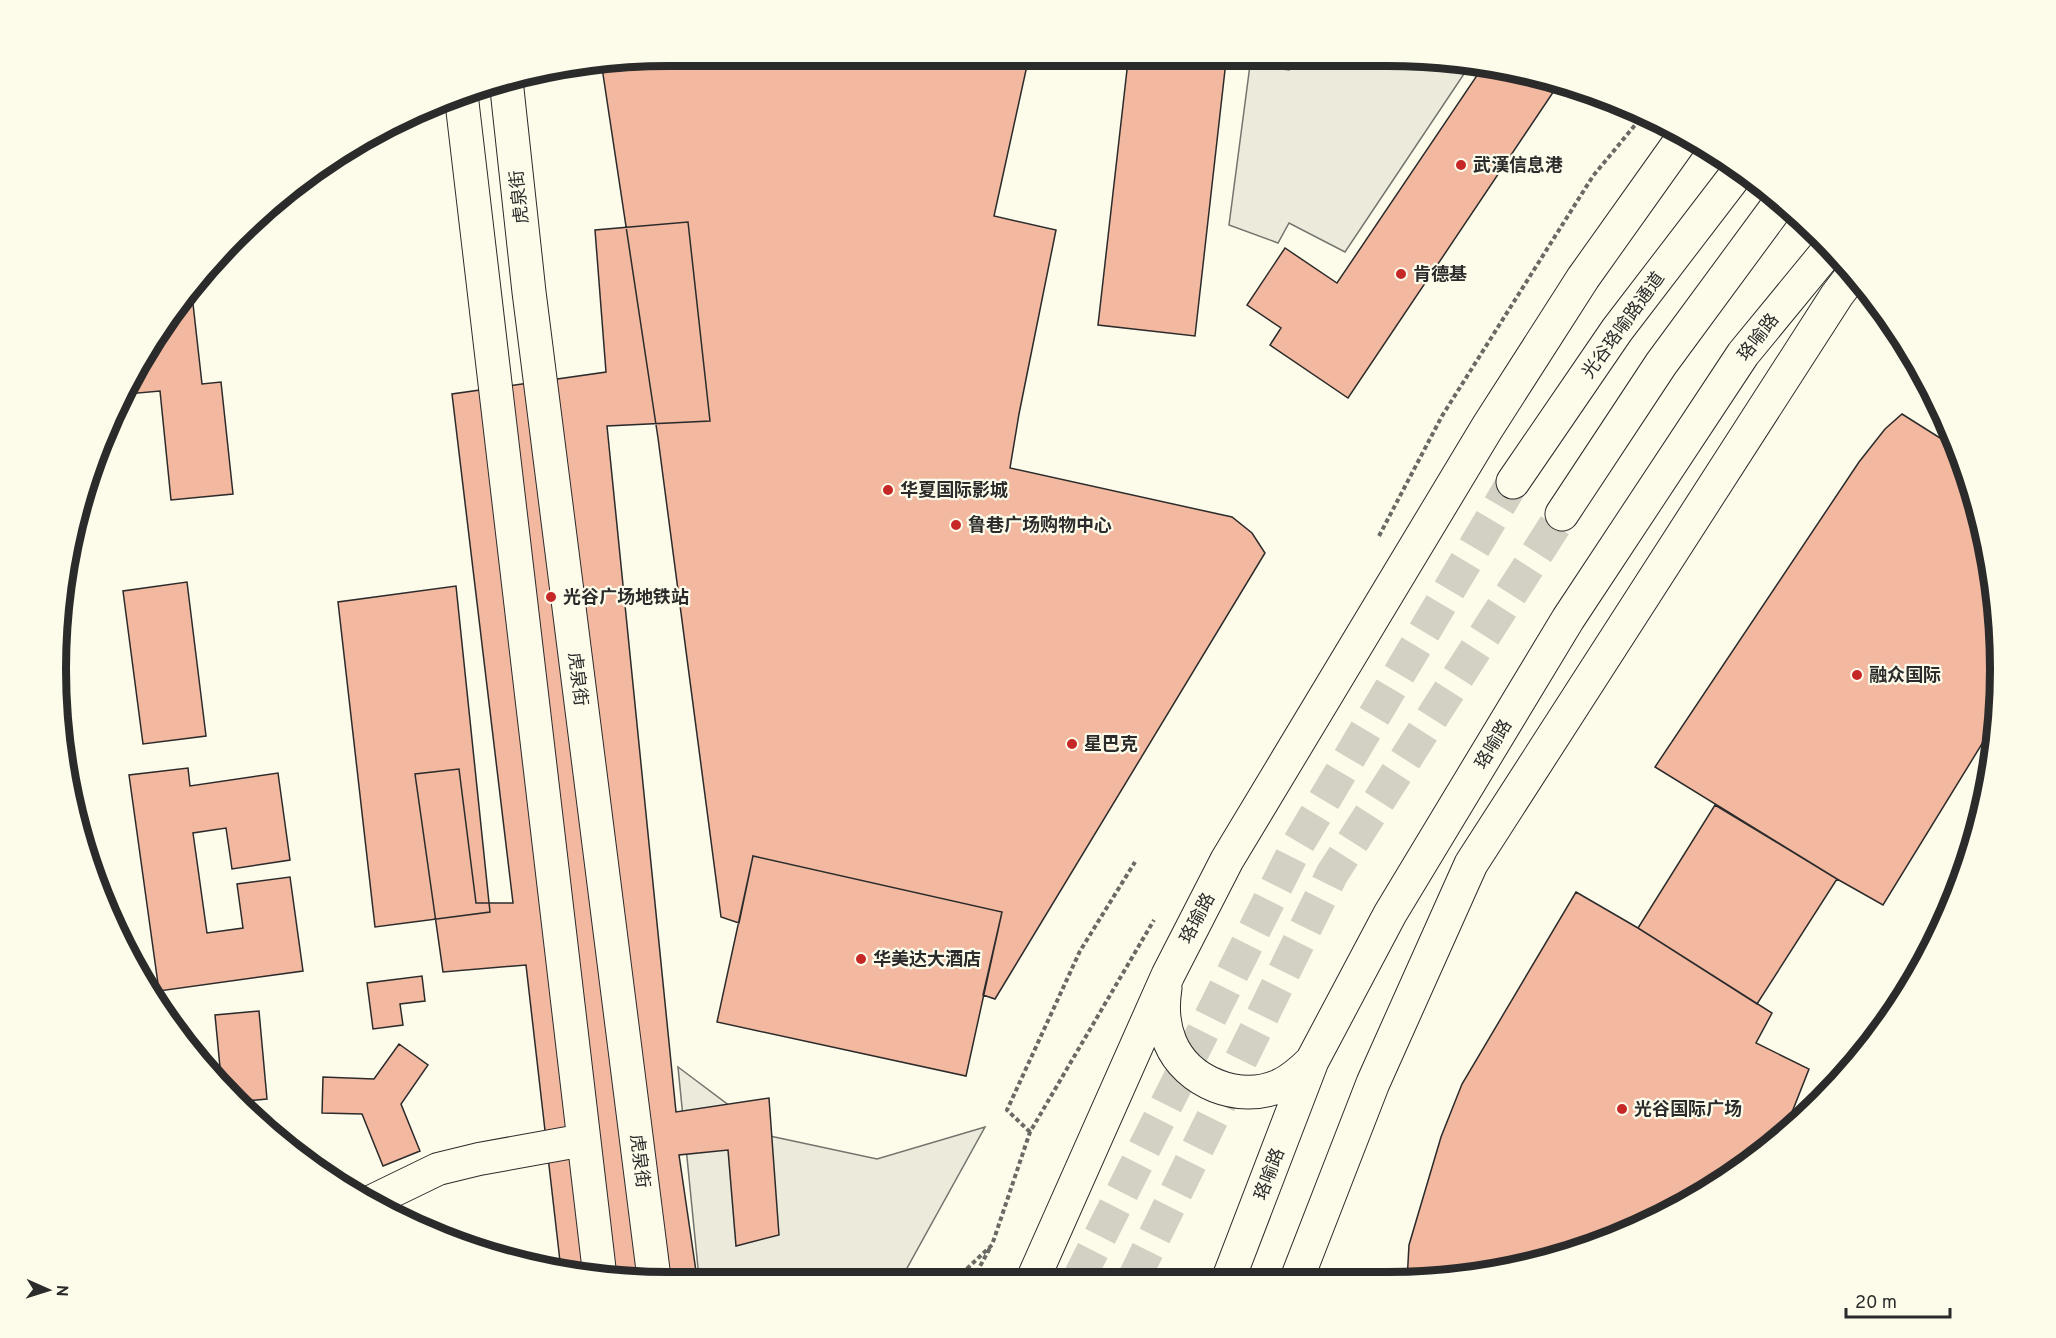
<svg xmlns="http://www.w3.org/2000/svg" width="2056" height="1338" font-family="Overpass,'Noto Sans SC',sans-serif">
<rect width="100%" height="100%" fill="#fdfbea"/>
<!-- parking -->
<path fill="#eceadb" stroke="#74746e" stroke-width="1.5" d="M1290,61L1472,62L1345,252L1289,223L1278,243L1229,225L1250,65L1289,70Z
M678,1067L770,1136L877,1159L985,1127L901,1279L699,1278Z"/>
<!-- building -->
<path fill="#f2b8a0" stroke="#2b2b2b" stroke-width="1.5" d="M601,61H1028L994,216L1056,230L1019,414L1010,468L1232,517L1252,533L1265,553L995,999L983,995L1002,912L753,856L739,923L721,917L658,438Z
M1128,61H1226L1195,336L1098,325Z
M1484,65L1560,82L1348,398L1270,345L1281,328L1247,305L1285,248L1337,283Z
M688,222L710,421L607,426L676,1112L769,1098L779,1235L736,1246L728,1150L679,1155L697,1278L589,1277L561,1270L526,965L443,972L415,774L459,769L476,903H513L452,394L606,372L595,230Z
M191,286L202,384L221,382L233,494L171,500L160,391L127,394V387L138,363L182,295Z
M1902,414L1956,448L1980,510L1999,629L1996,721L1883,905L1837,879L1655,767L1859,462L1885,429Z
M187,582L206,736L143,744L123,591Z
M456,586L490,912L375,927L338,602Z
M188,768L190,786L278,773L290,860L232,869L226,828L193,833L207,933L243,928L237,884L290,877L303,971L159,991L129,775Z
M1715,805L1837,879L1757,1004L1638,928Z
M753,856L1002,912L966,1076L717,1022Z
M1576,892L1638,928L1772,1013L1756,1043L1809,1069L1783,1135L1761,1156L1659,1219L1545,1262L1427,1281H1407L1409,1245L1441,1137L1462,1084Z
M422,976L425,1001L400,1004L403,1025L373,1029L367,983Z
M259,1011L267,1099L236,1102L222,1088L215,1015Z
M399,1044L428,1065L401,1104L420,1151L383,1166L362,1114L322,1113L323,1077L374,1079Z"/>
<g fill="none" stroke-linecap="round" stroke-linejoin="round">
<!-- trunk-tunnel -->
<path stroke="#d3d1c4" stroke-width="33" stroke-dasharray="33 16" stroke-linecap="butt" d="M1078,1280L1294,851L1513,482
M1133,1280L1332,874L1562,514"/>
<defs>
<path id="minor" d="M370,1202L438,1169L479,1159L584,1140"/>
<path id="secondary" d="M506,80L529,292L654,1278
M461,94L600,1277"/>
<path id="primary" d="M1296,1281L1373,1083L1471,864L1837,295L1853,274"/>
<path id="trunk" d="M1513,482L1617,330L1738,172
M1562,514L1661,364L1781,201
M1165,988C1162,1007 1163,1025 1170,1042C1187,1083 1239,1103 1279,1086C1292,1080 1302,1071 1312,1061
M1033,1279L1168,975L1227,860L1487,428L1583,278L1684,136
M1228,1280L1312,1061L1390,914L1568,619L1743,354L1830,248"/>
</defs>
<!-- minor casing -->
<use href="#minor" stroke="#2b2b2b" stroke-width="34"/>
<!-- secondary casing -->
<use href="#secondary" stroke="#2b2b2b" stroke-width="35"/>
<!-- primary casing -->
<use href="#primary" stroke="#2b2b2b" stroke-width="35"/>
<!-- trunk casing -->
<use href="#trunk" stroke="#2b2b2b" stroke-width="35"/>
<!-- path -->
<path stroke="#6a6964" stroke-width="4" stroke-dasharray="4.5 3" stroke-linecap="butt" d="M1379,536L1442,416L1593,176L1645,113
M1030,1132L1007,1110L1080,951L1135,862
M956,1279L992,1245L1030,1132L1154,920
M973,1279L990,1248"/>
<!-- minor -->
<use href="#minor" stroke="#fdfbea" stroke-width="32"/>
<!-- secondary -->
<use href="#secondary" stroke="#fdfbea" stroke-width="33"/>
<!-- primary -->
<use href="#primary" stroke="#fdfbea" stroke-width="33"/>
<!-- trunk -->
<use href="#trunk" stroke="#fdfbea" stroke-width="33"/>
</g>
<!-- markers -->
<g fill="#c62828" stroke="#fdfbea" stroke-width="2">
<circle cx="1461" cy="165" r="6"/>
<circle cx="1401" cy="274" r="6"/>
<circle cx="888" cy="490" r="6"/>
<circle cx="956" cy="525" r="6"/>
<circle cx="551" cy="597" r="6"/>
<circle cx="1857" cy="675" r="6"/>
<circle cx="1072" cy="744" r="6"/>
<circle cx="861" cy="959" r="6"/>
<circle cx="1622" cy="1109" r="6"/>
</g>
<g text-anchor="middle" stroke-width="4.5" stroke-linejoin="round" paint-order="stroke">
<!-- poi labels -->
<g font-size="18" font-weight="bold" fill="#2b2b2b" stroke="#fdfbea" text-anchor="start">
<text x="1473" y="171">武漢信息港</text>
<text x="1413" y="280">肯德基</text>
<text x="900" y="496">华夏国际影城</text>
<text x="968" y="531">鲁巷广场购物中心</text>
<text x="563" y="603">光谷广场地铁站</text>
<text x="1869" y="681">融众国际</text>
<text x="1084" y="750">星巴克</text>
<text x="873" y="965">华美达大酒店</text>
<text x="1634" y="1115">光谷国际广场</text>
</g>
<!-- street labels -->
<g font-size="18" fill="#2b2b2b" stroke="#fdfbea">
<text transform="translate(519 197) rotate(-96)" y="6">虎泉街</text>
<text transform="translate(1623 325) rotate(-54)" y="6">光谷珞喻路通道</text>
<text transform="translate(1758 337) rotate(-52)" y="6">珞喻路</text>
<text transform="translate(578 679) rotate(83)" y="6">虎泉街</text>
<text transform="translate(1493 744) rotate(-59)" y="6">珞喻路</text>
<text transform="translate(1197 918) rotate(-62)" y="6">珞瑜路</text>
<text transform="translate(640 1161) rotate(83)" y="6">虎泉街</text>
<text transform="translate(1269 1174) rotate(-69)" y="6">珞喻路</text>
</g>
</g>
<!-- crop -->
<path d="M0 0H2056V1338H0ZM669 66H1387A603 603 0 0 1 1990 669V669A603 603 0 0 1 1387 1272H669A603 603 0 0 1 66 669V669A603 603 0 0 1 669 66Z" fill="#fdfbea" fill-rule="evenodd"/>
<path fill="none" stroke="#2b2b2b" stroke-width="8" d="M669 66H1387A603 603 0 0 1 1990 669V669A603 603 0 0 1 1387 1272H669A603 603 0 0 1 66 669V669A603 603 0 0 1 669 66Z"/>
<!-- north arrow -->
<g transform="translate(48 1290) rotate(93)" stroke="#fdfbea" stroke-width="4.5" paint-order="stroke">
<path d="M0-4.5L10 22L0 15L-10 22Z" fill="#2b2b2b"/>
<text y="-9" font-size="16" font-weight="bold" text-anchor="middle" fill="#2b2b2b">N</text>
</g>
<!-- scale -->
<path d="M1846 1308v9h104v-9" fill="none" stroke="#2b2b2b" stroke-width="3"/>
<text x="1855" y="1308" font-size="18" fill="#2b2b2b" stroke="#fdfbea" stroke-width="4.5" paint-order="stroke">20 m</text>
</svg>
